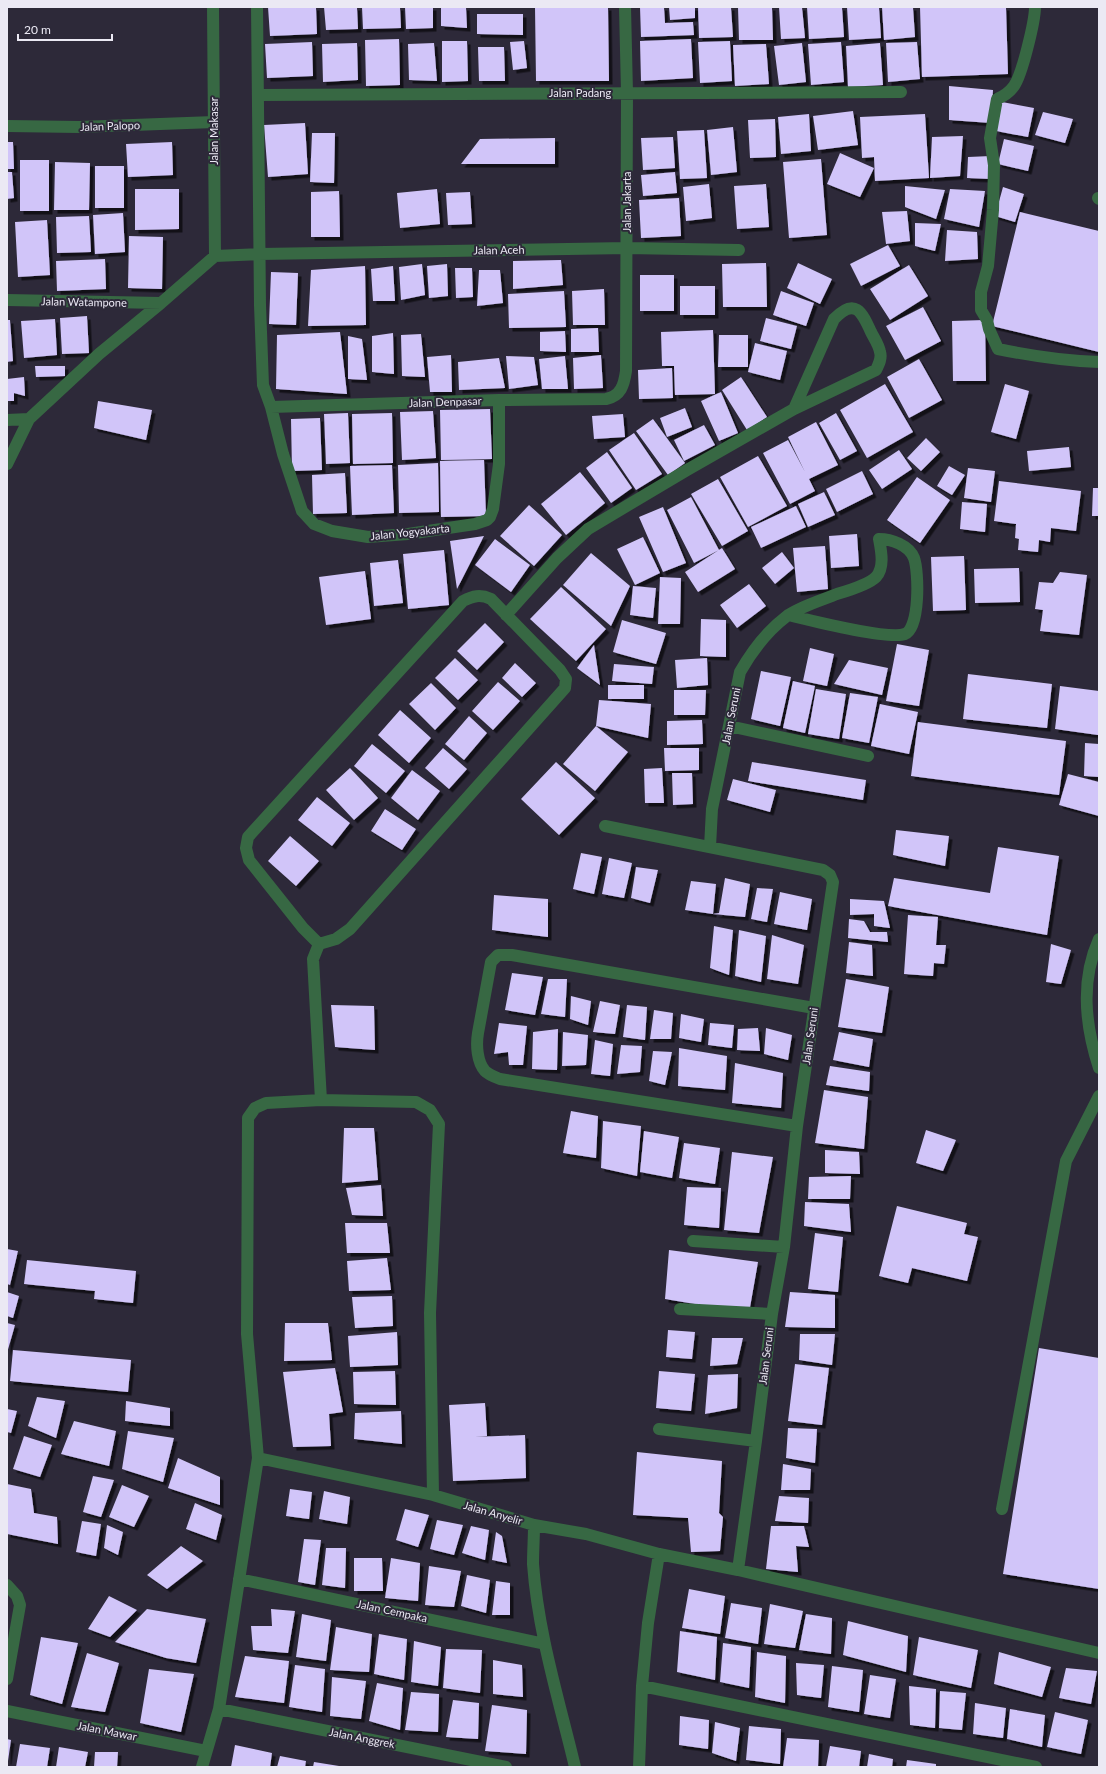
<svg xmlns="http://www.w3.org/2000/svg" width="1106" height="1774" font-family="Lato,sans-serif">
<defs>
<filter id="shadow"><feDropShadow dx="3.5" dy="3.5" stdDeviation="0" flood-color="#0009"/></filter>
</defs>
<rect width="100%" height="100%" fill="#2d2939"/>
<!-- building -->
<path fill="#d1c5f9" filter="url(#shadow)" d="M268,7H316L317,34L270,36Z
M324,7H357L358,29L326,30Z
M362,7H400L401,28L363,29Z
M405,7H433V28L406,29Z
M441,7H466L467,28L441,26Z
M535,7H608L609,81H536Z
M640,7H664L665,23L693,22L694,35L641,37Z
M669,7H695V18L670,20Z
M698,7H731L733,37L699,38Z
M738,7H772L773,40H739Z
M779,7H802L805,38L781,39Z
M807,7H842L844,37L809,39Z
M847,7H879L881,38L849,40Z
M882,7H913L915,37L884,40Z
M920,7H1006L1008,74L922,77Z
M477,14H523V35L477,34Z
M399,39L400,85L366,86L365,40Z
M691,39L693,78L641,81L640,41Z
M442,41H467L468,81L442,82Z
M524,41L527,68L513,70L510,42Z
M730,41L732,81L700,83L698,42Z
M312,42L313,76L267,78L265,44Z
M841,42L844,82L811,85L808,44Z
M917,42L920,79L888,82L886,43Z
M357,43L358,80L323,82L322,44Z
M434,43L437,81L409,80L408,44Z
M802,43L806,82L779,85L774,46Z
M880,43L883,85L848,87L846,46Z
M766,44L769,84L735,86L733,45Z
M478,47H504L505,81H479Z
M949,86L993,90L991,123L949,120Z
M1002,102L1034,108L1028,137L996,131Z
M853,111L858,145L818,150L813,116Z
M1043,112L1073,119L1065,143L1035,135Z
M809,114L811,151L781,154L778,117Z
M925,114L929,178L875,181L874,157L862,158L860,117Z
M775,119L776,157L750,158L748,120Z
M305,123L308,174L268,177L264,125Z
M733,127L737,172L711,175L707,130Z
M704,130L707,178L680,179L677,131Z
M312,133H335L334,183L310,182Z
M963,136L960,176L930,178L932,137Z
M673,137L675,168L643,170L641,138Z
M555,138V164H461L480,139Z
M1004,139L1034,146L1028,171L998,164Z
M7,142H13L14,169H7Z
M172,142L173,175L128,177L126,144Z
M840,153L874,168L860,197L827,184Z
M991,156V179L967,178L968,157Z
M821,159L827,235L789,238L783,162Z
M20,160H49V211H20Z
M55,162L90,163L89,210H54Z
M95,166H124V208H95Z
M7,172H12L14,198L7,199Z
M675,172L677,193L643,196L641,175Z
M709,184L712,218L686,221L683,187Z
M766,184L769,227L737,229L734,186Z
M905,186L945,190L936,219L905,207Z
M1003,187L1024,194L1015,222L995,216Z
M135,189H179V229L135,230Z
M437,189L440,224L400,228L397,193Z
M950,189L985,191L979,227L944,219Z
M339,191L340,237H311V192Z
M470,192L472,224L448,225L446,193Z
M679,198L681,236L641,238L639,200Z
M907,211L910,241L886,244L882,212Z
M1020,212L1099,231V352L992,326Z
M123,213L125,252L95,254L93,215Z
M89,216L91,252L57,253L56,217Z
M47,220L50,275L18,277L15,222Z
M915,223L941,224L935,251L915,246Z
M947,230L977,232L978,259L945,261Z
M129,236L163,237L162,289L128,288Z
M888,245L900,266L861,286L850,264Z
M105,259L106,289L57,291L56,261Z
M561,260L563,285L513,289V261Z
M766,263L767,307H723L722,264Z
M798,263L832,279L820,304L787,288Z
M422,264L425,295L401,300L399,267Z
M447,264L448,296L429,298L427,266Z
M909,265L928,296L890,320L870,289Z
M365,266L366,325L308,326L311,270Z
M393,266L395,301H373L371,269Z
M455,268H472L473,297L456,298Z
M479,270H500L503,303L477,306Z
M271,272L298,273L296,325L269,324Z
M640,275H674V311H640Z
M680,286H715V315H680Z
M604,289L605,325H573L572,291Z
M564,291L566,327L509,328L508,294Z
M781,291L814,303L806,326L773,315Z
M923,307L941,341L905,360L886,326Z
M87,316L89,353L62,354L60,318Z
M766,318L797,326L791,349L760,341Z
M55,319L57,355L24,358L21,321Z
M7,320H10L13,361L7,362Z
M985,320L986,381H953L952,321Z
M598,328L599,352H571V329Z
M713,330L715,394L675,395L674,366H662L661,332Z
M565,331L566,352L540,351V332Z
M340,332L347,394L276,389L277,335Z
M393,333L394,374L372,372V336Z
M421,334L425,377L402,376L401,335Z
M719,335H748V367H718Z
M348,336L362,339L367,380L348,379Z
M755,343L787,351L780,380L748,372Z
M451,355L452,392H430L427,357Z
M601,355L603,388L574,389L573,358Z
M506,356L534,357L538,385L509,389Z
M565,356L568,389H542L539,359Z
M499,358L505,388L459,390L458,362Z
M919,359L942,400L909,418L887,377Z
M35,366H65V376L36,377Z
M672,368L673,398L639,399L638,370Z
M24,377L25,396L14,393V401H7V379Z
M741,377L767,417L747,430L722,390Z
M885,384L913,432L867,458L840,410Z
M1005,384L1029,391L1016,439L991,432Z
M721,392L738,433L719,441L701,401Z
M98,401L152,410L146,440L94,428Z
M685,408L692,427L667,437L660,418Z
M490,409L492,459L441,460L440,410Z
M433,411L436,458L402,460L400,412Z
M348,413L350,463L326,464L324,414Z
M392,413L393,463L353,464L352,414Z
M836,413L857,451L840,460L819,423Z
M623,414L625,437L594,439L592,416Z
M320,418L322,470L292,471L291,419Z
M653,419L685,463L668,475L636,431Z
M816,422L838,465L809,479L815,491L790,504L763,453L788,440L805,472L788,437Z
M704,425L715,445L684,461L674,440Z
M634,433L662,474L636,490L609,450Z
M926,438L940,452L921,471L907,458Z
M1069,447L1071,467L1029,471L1027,451Z
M899,450L912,469L882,489L869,470Z
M607,452L632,488L611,503L586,468Z
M758,456L787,506L748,527L720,477Z
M484,460L486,516L441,517L440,461Z
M438,463L439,512L399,513L398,465Z
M392,465L394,513L352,515L350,466Z
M949,466L965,475L952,495L937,486Z
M968,468L995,471L991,502L964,498Z
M862,471L873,494L837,512L826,489Z
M580,472L605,503L566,535L541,504Z
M345,473L347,513L313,514L312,475Z
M917,477L950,500L920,543L887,520Z
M718,479L748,531L722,546L691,494Z
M999,481L1081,491L1076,531L1051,528L1050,542L1039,540L1038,552L1018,550L1019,539L1015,538L1016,524L994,521Z
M1093,488H1099V516H1092Z
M824,492L835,515L808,527L798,504Z
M691,497L719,550L694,563L667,510Z
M962,502L987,504L985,532L960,529Z
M529,505L562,535L534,566L500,536Z
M796,506L806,527L761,548L751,527Z
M663,507L686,563L663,572L639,517Z
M857,534L859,566L831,568L829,536Z
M484,536L457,589L450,541Z
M643,537L660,573L635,585L617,549Z
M495,539L530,565L511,592L475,565Z
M825,546L828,589L797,592L793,548Z
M722,548L735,569L698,592L685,572Z
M444,550L449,605L408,609L403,554Z
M782,552L794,568L775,584L762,568Z
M591,553L630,586L611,626L563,585Z
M964,556L966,610L933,611L931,557Z
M398,560L403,603L374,606L370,563Z
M1019,568L1020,602L975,603L974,569Z
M365,571L371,619L326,625L319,577Z
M1060,572L1087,575L1079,635L1040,631L1043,610L1035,609L1039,582L1053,583Z
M660,577L681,578L680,624H658Z
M749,584L766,606L737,628L720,605Z
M633,586L656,588L653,618L630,615Z
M561,587L606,629L576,661L530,619Z
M701,619L726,620V657L700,656Z
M622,620L666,633L656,664L613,652Z
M485,623L504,642L477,670L457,651Z
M897,644L929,650L919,706L886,701Z
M594,645L600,685L577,668Z
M810,648L834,654L827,686L803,681Z
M455,658L478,680L458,700L435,678Z
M707,658L708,685L677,688L675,660Z
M849,660L888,668L882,695L834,684Z
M515,663L536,683L522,697L502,678Z
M614,664L654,667L652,684L612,681Z
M761,671L791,677L780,726L751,719Z
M968,674L1052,684L1047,728L963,719Z
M793,681L815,686L805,733L783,728Z
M498,682L520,701L493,730L472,711Z
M431,683L456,708L435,730L409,704Z
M608,685H644V699H608Z
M1060,686L1099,691L1098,735L1055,729Z
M816,689L846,694L839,739L808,734Z
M674,690H706L705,715H674Z
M850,693L878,697L869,743L842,738Z
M599,700L651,704L648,738L596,726L628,752L595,791L563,764L596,726Z
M880,704L918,712L909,754L871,746Z
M400,710L431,738L409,763L378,735Z
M469,716L487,733L464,760L445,744Z
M702,720L703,744L667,745V721Z
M918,722L1066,741L1059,795L911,776Z
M1085,743L1099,744V777L1084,776Z
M372,744L405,771L386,793L354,766Z
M443,748L467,769L449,789L425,768Z
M664,748H699V770L665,771Z
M556,762L595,798L559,835L521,799Z
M752,762L866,780L863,800L748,781Z
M350,768L378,798L354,820L326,790Z
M662,768L664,803H645L644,769Z
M412,770L440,791L418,820L391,798Z
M672,773H692L693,804L673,805Z
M1068,774L1099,782V816L1059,805Z
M733,779L776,790L770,812L727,800Z
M317,797L350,823L332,846L298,820Z
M385,809L416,829L402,850L371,831Z
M896,830L949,836L945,866L893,855Z
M290,836L319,861L296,886L268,861Z
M998,847L1059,856L1047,935L888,906L894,878L990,893Z
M581,853L602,857L594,894L573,889Z
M609,858L632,863L624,898L602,894Z
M636,867L658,870L650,903L631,898Z
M725,878L750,884L745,917L713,914L719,913Z
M691,881L716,884L713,914L685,910Z
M757,888L773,889L767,922L751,919Z
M780,892L812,899L807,930L774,924Z
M494,895L548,899V937L492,930Z
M850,899L884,901L890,928L874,926V914L850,915Z
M908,915L938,917L936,945H946L944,964L934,963L933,976L904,974Z
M849,919L864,921L870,932H887L888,942L848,938Z
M714,926L733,930L729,975L710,968Z
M739,930L766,936L761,982L735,976Z
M772,935L804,945L798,984L767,979Z
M849,942L872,945L873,976L846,973Z
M1051,944L1071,950L1061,984L1046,982Z
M512,973L543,977L535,1015L505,1010Z
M548,979H567L565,1017L541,1014Z
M846,979L889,987L882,1033L838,1027Z
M571,996L591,1001L588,1025L570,1019Z
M600,1001L620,1005L615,1034L593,1032Z
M331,1005L374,1006L375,1050L335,1047Z
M627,1005L647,1007L645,1040L623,1037Z
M654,1010L673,1013L671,1039H650Z
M681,1014L704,1019L701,1042L679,1038Z
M499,1023L527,1026L523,1065H509L508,1052L494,1054Z
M710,1023L734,1025L732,1048L708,1045Z
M758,1028L760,1051L737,1050L738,1029Z
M766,1028L792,1035L788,1060L764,1054Z
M558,1029L557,1070L532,1069L533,1032Z
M563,1032L588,1035L586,1065L562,1066Z
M839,1032L873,1039L869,1067L833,1060Z
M595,1040L613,1044L610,1076L591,1074Z
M621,1045L642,1046L640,1072L617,1074Z
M679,1048L727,1056L725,1090L678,1086Z
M653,1051L672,1052L665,1085L649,1081Z
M735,1063L783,1073L781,1108L732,1103Z
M830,1066L870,1072L869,1091L826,1085Z
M824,1090L868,1097L864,1149L815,1143Z
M571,1111L598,1116L596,1158L563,1153Z
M603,1121L641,1126L637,1176L601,1168Z
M344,1128H374L378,1180L342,1183Z
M926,1130L956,1140L943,1171L916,1163Z
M644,1131L679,1137L672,1178L640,1172Z
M684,1143L720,1148L715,1184L679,1178Z
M825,1150L859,1152L860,1174L825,1173Z
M732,1152L773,1157L759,1233L724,1230Z
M851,1176L850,1199H808L809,1177Z
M381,1185L383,1216L352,1215L346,1188Z
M687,1187L721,1188L719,1228L684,1225Z
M805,1202L849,1204L851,1232L804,1226Z
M897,1206L967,1223L964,1234L978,1237L967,1281L912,1268L908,1283L879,1276Z
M345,1223H387L390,1253H347Z
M815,1233L843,1237L838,1292L808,1289Z
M7,1249L18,1251L10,1285L7,1284Z
M669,1250L758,1262L749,1313L665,1299Z
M387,1258L391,1290L349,1291L347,1261Z
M27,1260L136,1271L133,1303L94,1299L95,1291L24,1284Z
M7,1292L19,1296L13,1318L7,1316Z
M790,1292L835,1295V1328L785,1327Z
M392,1296L393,1326L355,1328L352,1297Z
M7,1323L15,1325L7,1353Z
M285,1323H328L332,1360L284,1361Z
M668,1330L695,1332L692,1359L666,1357Z
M397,1332L398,1365L350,1367L348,1336Z
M800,1334H835L832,1365L799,1360Z
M712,1338H743L737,1364L710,1366Z
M1039,1348L1099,1358V1589L1003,1574Z
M13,1350L131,1360L128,1392L10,1381Z
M795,1364L829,1368L822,1425L788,1421Z
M335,1368L343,1412L329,1414L331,1446L293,1447L283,1372Z
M395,1371L396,1405L354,1404L353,1372Z
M659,1371L695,1374L691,1411L656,1408Z
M738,1374L737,1408L705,1414L708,1375Z
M37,1397L65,1401L56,1438L28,1426Z
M126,1401L170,1408V1426L125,1421Z
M485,1403L487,1436L475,1437L525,1435L526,1478L453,1481L449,1405Z
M7,1409L17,1411L11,1433L7,1432Z
M401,1411L402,1444L354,1439L355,1413Z
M74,1421L116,1431L109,1466L61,1454Z
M788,1428L817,1429L815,1463L786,1458Z
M128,1431L174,1438L163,1482L122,1469Z
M24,1436L52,1445L40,1477L13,1469Z
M637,1452L722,1461L719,1513L723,1517L720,1551L691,1552L688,1518L633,1515Z
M178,1458L220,1477V1505L168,1488Z
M783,1464L811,1469L810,1490H781Z
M93,1476L114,1480L101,1517L83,1512Z
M7,1484L31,1489L34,1513L57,1517L58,1544L7,1534Z
M122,1485L149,1496L134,1527L109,1517Z
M290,1489L312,1492L309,1519L286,1516Z
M324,1491L350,1497L347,1524L319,1519Z
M779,1496L809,1498L808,1523L775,1521Z
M195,1503L222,1515L216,1540L186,1529Z
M405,1509L429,1515L418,1547L396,1540Z
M437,1520L463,1525L454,1555L430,1549Z
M82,1521L101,1524L96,1556L76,1552Z
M107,1525L123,1532L118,1555L104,1548Z
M471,1526L489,1530L485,1560L462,1553Z
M771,1526H804L809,1547L796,1546L798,1572L766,1569Z
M496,1532L502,1536L507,1563L492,1560Z
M304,1539L321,1540L315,1585L298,1582Z
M181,1546L203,1561L167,1589L147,1575Z
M326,1548H346L345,1588L322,1585Z
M354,1558H382L383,1591H354Z
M391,1558L420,1563L418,1601L385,1598Z
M429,1566L461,1571L454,1607L425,1605Z
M467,1575L490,1580L486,1613L461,1606Z
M496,1581L510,1583V1615H492Z
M689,1589L725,1596L720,1634L682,1628Z
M109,1596L137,1610L110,1637L88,1629Z
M731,1603L762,1608L758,1644L725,1638Z
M770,1604L803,1611L795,1648L764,1644Z
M147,1609L206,1619L196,1663L166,1658L115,1642Z
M271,1609L295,1611L288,1653L253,1650L251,1626H272Z
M302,1614L331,1620L326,1661L296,1657Z
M806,1614L832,1618L831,1654L799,1650Z
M848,1621L908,1636L906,1672L843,1655Z
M336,1627L372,1634L369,1672L330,1670Z
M680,1631L717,1637L715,1680L677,1672Z
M379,1634L407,1639L404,1680L374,1674Z
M41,1637L78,1643L62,1704L30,1695Z
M919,1637L978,1650L971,1688L913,1675Z
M414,1641L441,1647L438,1686L411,1682Z
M723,1643L751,1647L749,1688L720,1682Z
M446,1649L482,1650L480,1693L443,1688Z
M757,1652L786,1656L785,1703L755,1697Z
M999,1652L1051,1667L1042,1697L994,1684Z
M87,1653L119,1663L105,1712L71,1707Z
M245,1656L289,1661L284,1703L235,1697Z
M493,1660L522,1665L523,1697L493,1694Z
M796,1663L824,1665L821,1698L797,1695Z
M295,1665L325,1669L322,1712L289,1707Z
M832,1666L863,1670L859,1712L828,1707Z
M1066,1668L1097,1671L1091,1704L1059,1698Z
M149,1669L194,1674L181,1732L140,1723Z
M870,1675L896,1679L890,1718L864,1714Z
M332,1677L366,1681L361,1719L330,1716Z
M377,1683L403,1688L400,1730L369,1721Z
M909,1686L936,1689L935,1728L910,1725Z
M940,1691L966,1693L962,1730L939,1728Z
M411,1692L439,1694L438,1732L405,1730Z
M453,1700L479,1703L478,1739L446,1737Z
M975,1703L1006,1708L1003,1738L973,1734Z
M492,1705L527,1710L526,1754L485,1751Z
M1010,1709L1045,1715L1042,1747L1007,1739Z
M1055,1712L1088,1720L1081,1754L1047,1747Z
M680,1716L709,1720L708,1749L679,1745Z
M715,1722L740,1728L736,1761L712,1753Z
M749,1726L781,1729L780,1764L746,1760Z
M787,1738L819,1740L818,1767H783Z
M7,1739L11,1740L8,1761H7Z
M20,1744L50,1748L47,1767H16Z
M235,1745L272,1753L270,1767H231Z
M830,1746L861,1751L859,1767H826Z
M59,1747L88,1752L85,1767H56Z
M95,1752H118L117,1767H94Z
M869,1754L893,1759L892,1767H867Z
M280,1756L306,1761L305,1767H277Z
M907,1760L936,1764V1767H906Z
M314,1762L339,1766V1767H313Z"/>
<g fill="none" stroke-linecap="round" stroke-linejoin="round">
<!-- minor -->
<path stroke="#376843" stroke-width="12" d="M213,7L215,256
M257,7L260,305L263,385L271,407L283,454L302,511L314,524L332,531L368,537L408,534L475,524L487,520L490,517L493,509L499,464V400
M1035,7C1035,21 1022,75 1014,86C1009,93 1004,96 997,99L990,138L994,165L993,210L988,266L981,292V310L987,320L989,329L998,349C1032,356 1064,361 1099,362
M258,95L901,92
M7,126L79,127L214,122
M1098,198L1099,199
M7,300L161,303
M271,407L499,400L606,399C621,396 624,385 626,371L627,93L625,7
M7,420L29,419
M7,464L29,419L99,354L161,303L215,256L260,254L627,248L739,250
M506,615L557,558L588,529L687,470L794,409L876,370C879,364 882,358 880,352C879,345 874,338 871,332C862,312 855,297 834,319L794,409
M729,726L868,756
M605,826L823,870L830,875L833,882L797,1126L784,1247L772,1314L756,1441L738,1570
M710,847L712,809L740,672C752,651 767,631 787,616C799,607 822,600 837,594C847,591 868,585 876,577C885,567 881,550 879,539C891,539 909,545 914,558C919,572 920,628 905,634C888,640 809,620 788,615
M1099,939C1080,981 1085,1025 1099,1068
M319,944L336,939L350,929L565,688L566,679L560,670L491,599C480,594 473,596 463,601L248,837L246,848L249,860L303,928L319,944L313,959L321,1100
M797,1126L500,1079C495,1077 489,1075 485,1071C477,1062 476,1045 478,1033L491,962L498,955H512L814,1008
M693,1241L784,1247
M680,1309L772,1314
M659,1429L756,1441
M258,1458L433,1495L534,1525C534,1538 533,1551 533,1564C538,1633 559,1700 575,1767
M1002,1509L1066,1161L1099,1096
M534,1525L586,1534L659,1554L738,1570L1099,1653
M239,1579L545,1644
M7,1585L17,1596L20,1605L7,1679
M642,1686L1036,1767
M219,1709L506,1767
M7,1711L206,1751
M202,1767L219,1709L258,1458L247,1334L248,1118L255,1108L266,1103L321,1100L416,1102L430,1110L439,1124L430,1313L433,1495
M639,1767L642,1686L648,1623L659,1554"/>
</g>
<g text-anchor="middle" stroke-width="4" stroke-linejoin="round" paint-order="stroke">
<!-- street labels -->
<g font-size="11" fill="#ebe9f4" stroke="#2d2939">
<text x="580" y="97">Jalan Padang</text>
<text transform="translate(110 126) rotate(-2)" y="4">Jalan Palopo</text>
<text transform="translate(214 131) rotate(-90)" y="4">Jalan Makasar</text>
<text transform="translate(627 202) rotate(-90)" y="4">Jalan Jakarta</text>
<text transform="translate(499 250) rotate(-1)" y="4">Jalan Aceh</text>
<text transform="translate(84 302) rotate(1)" y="4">Jalan Watampone</text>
<text transform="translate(445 402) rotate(-2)" y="4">Jalan Denpasar</text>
<text transform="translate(410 532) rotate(-6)" y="4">Jalan Yogyakarta</text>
<text transform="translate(731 716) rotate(-79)" y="4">Jalan Seruni</text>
<text transform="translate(810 1036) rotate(-82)" y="4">Jalan Seruni</text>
<text transform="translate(766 1356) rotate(-83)" y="4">Jalan Seruni</text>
<text transform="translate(493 1513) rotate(16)" y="4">Jalan Anyelir</text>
<text transform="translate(392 1611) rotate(12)" y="4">Jalan Cempaka</text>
<text transform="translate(107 1731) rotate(11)" y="4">Jalan Mawar</text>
<text transform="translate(362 1738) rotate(11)" y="4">Jalan Anggrek</text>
</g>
</g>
<!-- border -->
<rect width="1106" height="1774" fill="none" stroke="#ebe9f4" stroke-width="16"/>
<!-- scale -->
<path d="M18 34v6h94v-6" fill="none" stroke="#ebe9f4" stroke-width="2"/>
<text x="24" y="34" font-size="12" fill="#ebe9f4" stroke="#2d2939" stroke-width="3" paint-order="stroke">20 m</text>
</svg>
